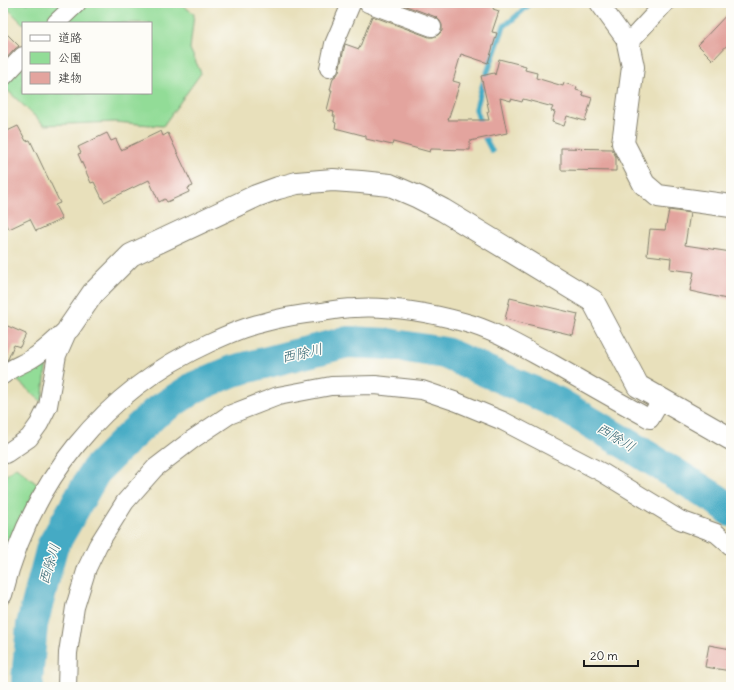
<svg xmlns="http://www.w3.org/2000/svg" width="734" height="690" font-family="Delius,'Klee One',sans-serif">
<rect width="100%" height="100%" fill="#fdfcf7"/>
<filter id="ink" filterUnits="userSpaceOnUse"><feTurbulence type="fractalNoise" baseFrequency=".025" numOctaves="2"/><feDisplacementMap in="SourceGraphic" scale="8" xChannelSelector="R" yChannelSelector="G"/><feConvolveMatrix kernelMatrix="1 2 1 2 8 2 1 2 1" color-interpolation-filters="sRGB"/></filter>
<filter id="wash" filterUnits="userSpaceOnUse"><feTurbulence type="fractalNoise" baseFrequency=".012" numOctaves="4" result="noise"/><feDisplacementMap in="SourceGraphic" scale="16" xChannelSelector="R" yChannelSelector="G"/><feGaussianBlur stdDeviation="0.9" result="paint"/><feColorMatrix in="noise" values="0 0 0 0 0 0 0 0 0 0 0 0 0 0 0 0 0 1.4 0 .05"/><feComposite in="paint" operator="in"/></filter>
<g filter="url(#wash)">
<rect width="100%" height="100%" fill="#e8e0bb"/>
<!-- green -->
<path fill="#92dc97" stroke="#577c5a" d="M3,3H68L48,23H23V24L3,4Z
M83,3H180L194,14L190,49L201,73L163,126L115,122L44,125L3,86V83L23,63V93H151V23H63Z
M40,359L47,362L42,402L11,375Z
M16,467L38,485L3,559V478Z"/>
<g fill="none" stroke-linecap="round" stroke-linejoin="round">
<!-- stream -->
<path stroke="#44aac4" stroke-width="5.5" d="M492,151L484,136L476,109L481,90L504,26L512,20L531,3"/>
<!-- river -->
<path stroke="#44aac4" stroke-width="32" d="M28,687L27,680L32,625L52,547L96,470L123,443L155,413L195,387L233,371L287,357L348,342L388,344L445,353L558,403L640,452L716,499L731,511"/>
</g>
<g id="blocks">
<!-- building -->
<path fill="#e3a49e" d="M398,3H495L493,9L499,11L492,32L497,33L488,63L461,54L453,81L460,83L448,120H489L487,112L489,111L481,76L494,73L495,75L499,59L526,66L525,70L537,73L536,78L563,86L564,83L577,87L576,90L583,92L582,95L592,98L585,121L567,116L564,126L552,122L555,112L551,111L553,107L523,99L522,102L511,99V101L500,98L507,133L470,141V150L431,149L430,152L393,142L392,145L366,139V136L335,128L336,123L334,122L335,116H333L334,112L327,110L332,90H330L333,78L337,75L339,71L345,44L359,49L372,16L429,37H433L438,35L442,31V25L440,21L436,17Z
M731,10V41L713,60L698,45Z
M3,30L19,46L15,49L3,62Z
M18,126L26,141L30,140L60,203L55,205L62,219L36,231L30,219L9,229L7,225L3,227V133Z
M161,131L163,136L168,133L193,186L188,188L189,192L167,202L165,199L159,202L149,180L104,202L94,182L91,183L78,154L81,153L78,147L107,133L111,141L116,139L121,150Z
M561,148L612,149L616,157V171L561,170Z
M669,210L690,213L685,245L731,252V300L690,291L694,272L670,269L671,258L647,255L650,229L665,230Z
M510,298L578,314L573,335L505,319Z
M3,324L26,334L20,347L14,345L8,359L3,362Z
M709,645L731,649V671L705,667Z"/>
</g>
</g>
<g filter="url(#ink)">
<use href="#blocks" fill-opacity="0" stroke="#827e6c" stroke-width="1"/>
<g fill="none" stroke-linecap="round" stroke-linejoin="round">
<defs>
<path id="street" d="M368,3L432,27
M599,3L628,43L665,3
M56,23L77,3
M329,68L334,44L351,4L352,3
M3,77L23,56
M3,375C12,367 21,365 31,359C43,352 53,342 64,332
M3,455L7,453L29,438L39,424L48,406L57,355L69,328
M3,595C30,482 104,391 209,343C226,335 244,327 262,323C282,317 302,314 322,312C333,310 344,308 355,308C389,306 430,313 463,322C494,330 523,348 551,363C584,382 617,401 650,419L661,400
M67,687L68,653L75,607L87,568L98,545L125,502L155,468L193,439L229,415L278,396L331,386L375,385L422,390L457,402L503,421L603,473L680,520L716,533L731,546"/>
<path id="secondary" d="M628,43L633,67L623,143L644,184L658,196L731,206
M69,328L93,293L131,255L256,196L278,188L297,183L333,180L361,182L390,185L418,197L443,210L593,301L638,386L731,439"/>
</defs>
<!-- street casing -->
<use href="#street" stroke="#827e6c" stroke-width="20"/>
<!-- secondary casing -->
<use href="#secondary" stroke="#827e6c" stroke-width="24"/>
<!-- street -->
<use href="#street" stroke="#fff" stroke-width="18"/>
<!-- secondary -->
<use href="#secondary" stroke="#fff" stroke-width="22"/>
</g>
</g>
<g text-anchor="middle" stroke-width="3" stroke-linejoin="round" paint-order="stroke">
<!-- water labels -->
<g font-size="14" font-style="italic" fill="#306370" stroke="#fdfcf7">
<text transform="translate(302 353) rotate(-13)" y="5">西除川</text>
<text transform="translate(616 437) rotate(31)" y="5">西除川</text>
<text transform="translate(49 564) rotate(-73)" y="5">西除川</text>
</g>
</g>
<!-- margin -->
<rect width="734" height="690" fill="none" stroke="#fdfcf7" stroke-width="16"/>
<!-- legend -->
<rect x="22" y="22" width="130" height="72" fill="#fdfcf7" stroke="#a3a29f"/>
<rect x="30" y="35" width="20" height="6" fill="#ffffff" stroke="#a3a29f"/>
<text x="58" y="42" font-size="12" fill="#1c1c1c">道路</text>
<rect x="30" y="52" width="20" height="12" fill="#92dc97" stroke="#a3a29f"/>
<text x="58" y="62" font-size="12" fill="#1c1c1c">公園</text>
<rect x="30" y="72" width="20" height="12" fill="#e3a49e" stroke="#a3a29f"/>
<text x="58" y="82" font-size="12" fill="#1c1c1c">建物</text>
<!-- scale -->
<path d="M584 660v6h54v-6" fill="none" stroke="#1c1c1c" stroke-width="2"/>
<text x="590" y="660" font-size="12" fill="#1c1c1c" stroke="#fdfcf7" stroke-width="3" paint-order="stroke">20 m</text>
</svg>
